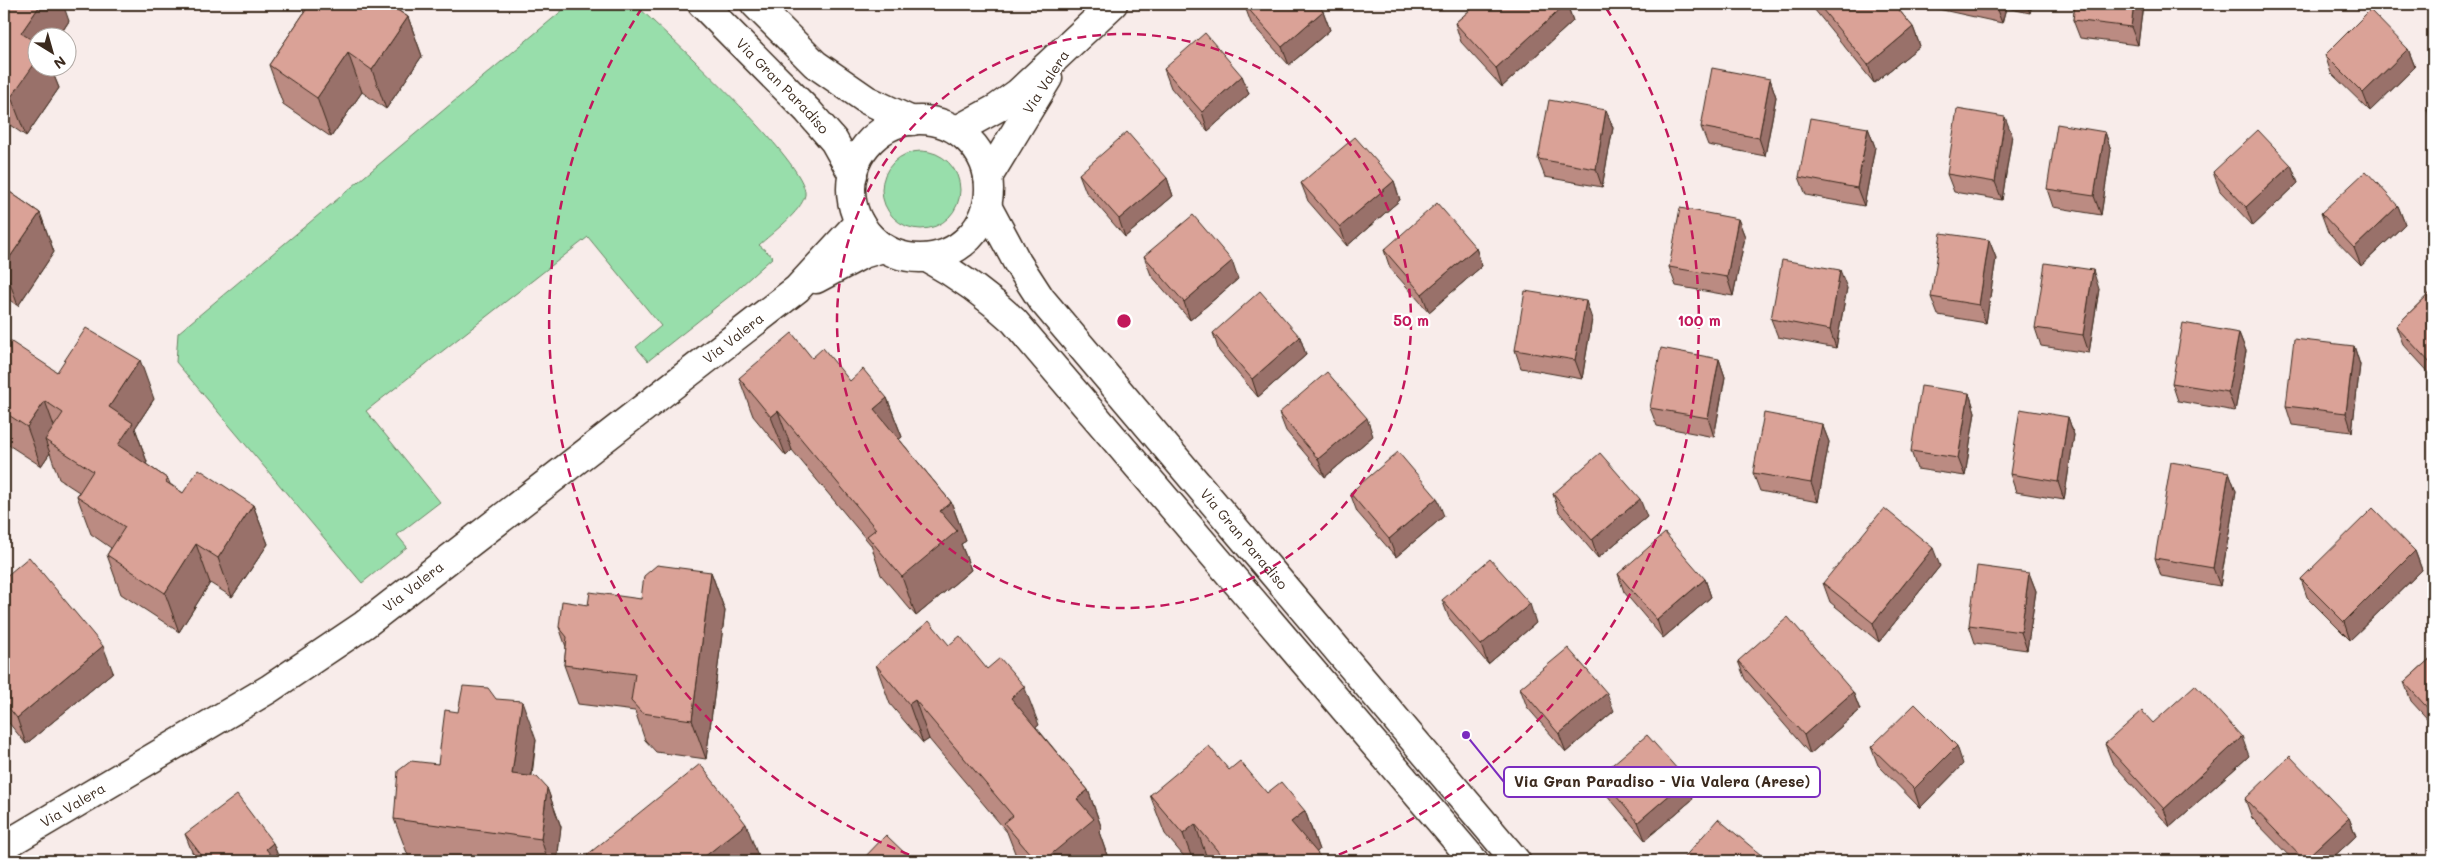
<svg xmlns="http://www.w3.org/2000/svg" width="2437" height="865" font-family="Mali,sans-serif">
<rect width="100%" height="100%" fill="#f8ecea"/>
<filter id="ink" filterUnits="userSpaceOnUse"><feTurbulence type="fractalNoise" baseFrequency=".02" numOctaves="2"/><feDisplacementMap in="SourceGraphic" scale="10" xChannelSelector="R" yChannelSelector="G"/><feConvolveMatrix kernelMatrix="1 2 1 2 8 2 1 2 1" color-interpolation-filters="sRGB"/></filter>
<g filter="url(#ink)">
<!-- green -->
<path fill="#98deab" stroke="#6a8464" d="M570,4H635C663,31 810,164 805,195C802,211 771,234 759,245L773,257L731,295L648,361L636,347L661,326L588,237L366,411L440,502L397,535L407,547L362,583L176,362L178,333Z
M882 190a39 39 0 1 1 78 0a39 39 0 1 1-78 0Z"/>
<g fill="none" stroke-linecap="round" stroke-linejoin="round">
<defs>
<g id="street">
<path id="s1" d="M702,4L808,111L834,141L853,175"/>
<path d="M755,4L815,64L867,100L912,121"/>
<circle cx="920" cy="189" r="69"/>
<path d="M957,130L997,108L1018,93L1113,4"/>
<path d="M988,177L1048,78"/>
<path id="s2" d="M987,206L1017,262L1041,299L1516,861"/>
<path d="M927,258C960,276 987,296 1014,321L1474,861"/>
<path d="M816,279L863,254L883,248"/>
<path id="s3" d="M4,846L269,689L364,625L797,289L859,222"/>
</g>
</defs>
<!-- street casing -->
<use href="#street" stroke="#3b2a1e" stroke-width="31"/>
<!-- street -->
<use href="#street" stroke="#fff" stroke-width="28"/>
</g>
<!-- wall -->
<path fill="#bb8b82" stroke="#3b2a1e" d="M4,4L69,21L58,38H38L59,88L26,136L4,121Z
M301,4H390H389L408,17L422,56L386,109L362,92L331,137L283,104L269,65L304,13Z
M1244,4L1323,11L1330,30L1289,65L1251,23Z
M1477,4H1567L1573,21L1502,87L1461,42L1455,23Z
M1810,4H1894L1913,27L1920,46L1874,83Z
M1928,4H2032L2030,13L2006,8L2002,23L1929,7Z
M2075,4H2143L2138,45L2080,38L2073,20Z
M2408,49L2415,67L2370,111L2331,73L2325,55Z
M1164,69L1242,76L1249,94L1208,131L1171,88Z
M1770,79L1776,97L1765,156L1708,145L1701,127Z
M2433,103V126L2427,109Z
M1606,110L1613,128L1602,187L1545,177L1538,159Z
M1868,128L1875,147L1864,206L1806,195L1799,177Z
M2105,132L2111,150L2101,215L2053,207L2047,189Z
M2012,135L2002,200L1954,192L1947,174Z
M2291,165L2298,183L2253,226L2220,191L2213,172Z
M1079,174L1167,178L1173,196L1125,237L1086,192Z
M1394,181L1400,200L1347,246L1308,201L1301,183Z
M4,188L40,213L54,252L18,306L4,296Z
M2398,206L2405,224L2361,266L2328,232L2321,213Z
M1738,219L1745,237L1733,296L1676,286L1669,267Z
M1989,240L1996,258L1986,323L1938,315L1931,297Z
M1476,248L1482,266L1429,312L1390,268L1384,250Z
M1144,256L1238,279L1190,320L1151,275Z
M1847,288L1836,348L1778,337L1771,319Z
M2099,289L2089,353L2041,346L2035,328Z
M2433,290V377L2403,344L2396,326Z
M1592,319L1582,379L1521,368L1515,350Z
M1213,333L1300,337L1306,355L1258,397L1219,351Z
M2239,333L2246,351L2235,411L2178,401L2172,383Z
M2354,346L2360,365L2352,432L2292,425L2286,406Z
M4,349L57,372L154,399L135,428L147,462L146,464L168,479L170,484L183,493L253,505L268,544L232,597L210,583L179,632L121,594L107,555L111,548L91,534L77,496L79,492L59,479L50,453L41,466L4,442Z
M812,358L850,381L887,398L902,437L899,439L951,502L966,541L961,544L971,570L916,616L881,575L871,545L792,450L786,456L753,416L739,378Z
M1719,359L1725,377L1714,437L1657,426L1650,408Z
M1969,393L1975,412L1965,476L1917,469L1911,451Z
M1279,413L1373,436L1325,477L1286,431Z
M2068,417L2074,435L2064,500L2016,492L2010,474Z
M1822,424L1829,442L1818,502L1760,491L1753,473Z
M2229,472L2236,491L2220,586L2161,576L2155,558Z
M1350,493L1444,516L1396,557L1357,512Z
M1553,494L1647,517L1598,558L1559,512Z
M2415,551L2422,570L2350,640L2307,597L2301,579Z
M1940,566L1879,642L1830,602L1823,583Z
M711,572L725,611L706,759L656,752L645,740L635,711L578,704L564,665L566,647L559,627L588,605L641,599Z
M2029,573L2036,591L2027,650L1975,643L1969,625Z
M1618,574L1705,579L1711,597L1663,638L1624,592Z
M4,578L113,672L26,744L4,717Z
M1442,600L1536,623L1488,664L1449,618Z
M949,645L987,669L1039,725L1036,727L1088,790L1102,829L1099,832L1108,858L1104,861H1018L1007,832L929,739L923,743L890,704L876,665Z
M2433,656V725L2411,701L2404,682Z
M1738,661L1853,692L1860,710L1810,754L1745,679Z
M1520,688L1614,711L1566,752L1527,707Z
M496,699L536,740L532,776L547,788L561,827L557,861H431L409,858L394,819L438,764L458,712Z
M2153,723L2249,756L2170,827L2112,762L2105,744Z
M1871,747L1963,764L1920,808L1878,765Z
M1229,770L1267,793L1305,811L1319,850L1316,852L1324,861H1188L1165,834L1150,795Z
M1599,776L1693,799L1645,840L1606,794Z
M2245,799L2349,818L2356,836L2329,861H2294L2252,818Z
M185,834L273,843L280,861H199L192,852Z"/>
<!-- shaded-wall -->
<path fill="#99716a" stroke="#3b2a1e" d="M41,4H63L69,21L58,38H38V68H51L59,88L26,136L11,97L21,33Z
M1566,4H1567L1573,21L1502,87L1496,68Z
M1995,4H2004L2006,8L2002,23L1995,5Z
M2026,4H2032L2030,13Z
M2134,4H2143L2138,45L2131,27Z
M1323,11L1330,30L1289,65L1282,47Z
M408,17L422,56L386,109L372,70Z
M1913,27L1920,46L1874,83L1868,65Z
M2408,49L2415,67L2370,111L2363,93Z
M348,53L362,92L331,137L317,98Z
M1242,76L1249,94L1208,131L1202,112Z
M1770,79L1776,97L1765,156L1759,138Z
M1606,110L1613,128L1602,187L1596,169Z
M2005,117L2012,135L2002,200L1995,182Z
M1868,128L1875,147L1864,206L1857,188Z
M2105,132L2111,150L2101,215L2094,196Z
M2291,165L2298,183L2253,226L2246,207Z
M1167,178L1173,196L1125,237L1119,219Z
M1394,181L1400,200L1347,246L1340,227Z
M2398,206L2405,224L2361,266L2354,248Z
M40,213L54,252L18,306L4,266Z
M1738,219L1745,237L1733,296L1727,277Z
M1989,240L1996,258L1986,323L1979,305Z
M1476,248L1482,266L1429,312L1422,294Z
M1232,261L1238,279L1190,320L1184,302Z
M1840,270L1847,288L1836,348L1830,330Z
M2093,270L2099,289L2089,353L2083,335Z
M1586,301L1592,319L1582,379L1575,360Z
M2239,333L2246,351L2235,411L2228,392Z
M1300,337L1306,355L1258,397L1252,379Z
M2354,346L2360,365L2352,432L2346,413Z
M1719,359L1725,377L1714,437L1708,418Z
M140,360L154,399L135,428L147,462L132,484L118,445L109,407Z
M1969,393L1975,412L1965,476L1958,458Z
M887,398L902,437L888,448L874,409Z
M45,401L59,440H45L50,453L41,466L27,427Z
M778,411L792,450L786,456L771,417Z
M2068,417L2074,435L2064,500L2058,482Z
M1367,418L1373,436L1325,477L1318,459Z
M1822,424L1829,442L1818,502L1811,483Z
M2229,472L2236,491L2220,586L2213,568Z
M1437,498L1444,516L1396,557L1389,539Z
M1640,499L1647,517L1598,558L1592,540Z
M951,502L966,541L961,544L971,570L916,616L902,577L940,511Z
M253,505L268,544L232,597L218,558Z
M196,544L210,583L179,632L165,593Z
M1933,548L1940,566L1879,642L1873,623Z
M2415,551L2422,570L2350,640L2344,622Z
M711,572L725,611L706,759L692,720Z
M2029,573L2036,591L2027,650L2021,632Z
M1705,579L1711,597L1663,638L1657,620Z
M1530,604L1536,623L1488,664L1481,645Z
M103,646L113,672L26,744L17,718Z
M1024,686L1039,725L1025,736L1011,698Z
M1853,692L1860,710L1810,754L1804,735Z
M1607,693L1614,711L1566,752L1559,734Z
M915,700L929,739L923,743L909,704Z
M522,701L536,740L526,813L512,774Z
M2242,737L2249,756L2170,827L2164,809Z
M1957,746L1963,764L1920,808L1914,789Z
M1687,780L1693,799L1645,840L1638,822Z
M547,788L561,827L557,861H548L541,839Z
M1088,790L1102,829L1099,832L1108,858L1104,861H1043L1077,799Z
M1305,811L1319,850L1306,861L1291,822Z
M2349,818L2356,836L2329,861H2305L2304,860Z
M746,824L760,861H699Z
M1195,824L1208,861H1193L1183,834Z
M273,843L280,861H271L266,849Z"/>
<!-- building -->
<path fill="#daa297" stroke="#3b2a1e" d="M4,4H41L21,33L38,44V59L11,97L4,92Z
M310,4H388L408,17L372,70L348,53L317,98L269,65Z
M1244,4H1317L1323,11L1282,47Z
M1477,4H1566L1496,68L1455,23Z
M1818,4H1894L1913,27L1868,65Z
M2075,4H2134L2131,27L2073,20Z
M2370,10L2408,49L2363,93L2325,55Z
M1205,33L1242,76L1202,112L1164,69Z
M1712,68L1770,79L1759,138L1701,127Z
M1549,100L1606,110L1596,169L1538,159Z
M2433,103V116L2427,109Z
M1957,109L2005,117L1995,182L1947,174Z
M1810,118L1868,128L1857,188L1799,177Z
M2057,124L2105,132L2094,196L2047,189Z
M2258,130L2291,165L2246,207L2213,172Z
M1127,132L1167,178L1119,219L1079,174Z
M1355,137L1394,181L1340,227L1301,183Z
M2366,171L2398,206L2354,248L2321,213Z
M4,188L40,213L4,266Z
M1437,203L1476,248L1422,294L1384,250Z
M1680,208L1738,219L1727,277L1669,267Z
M1193,215L1232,261L1184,302L1144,256Z
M1941,233L1989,240L1979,305L1931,297Z
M1782,260L1840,270L1830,330L1771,319Z
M2045,263L2093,270L2083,335L2035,328Z
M2433,290V364L2432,365L2396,326Z
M1260,291L1300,337L1252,379L1213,333Z
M1525,291L1586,301L1575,360L1515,350Z
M2183,323L2239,333L2228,392L2172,383Z
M86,328L140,360L109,407L133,423L118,445L168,479L166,482L183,493L199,469L253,505L218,558L196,544L165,593L107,555L125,527L77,496L93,471L45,440L63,413L45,401L27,427L4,412V349L10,341L57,372Z
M792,333L812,358L823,348L850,381L863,369L887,398L874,409L951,502L940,511L957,531L902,577L867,536L876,529L778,411L771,417L739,378Z
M2294,339L2354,346L2346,413L2286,406Z
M1661,348L1719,359L1708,418L1650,408Z
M1327,372L1367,418L1318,459L1279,413Z
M1921,386L1969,393L1958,458L1911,451Z
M2020,409L2068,417L2058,482L2010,474Z
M1764,413L1822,424L1811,483L1753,473Z
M1398,452L1437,498L1389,539L1350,493Z
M1600,453L1640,499L1592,540L1553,494Z
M2171,462L2229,472L2213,568L2155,558Z
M1884,508L1933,548L1873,623L1823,583Z
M2373,508L2415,551L2344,622L2301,579Z
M1665,533L1705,579L1657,620L1618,574Z
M29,557L103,646L17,718L4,702V578Z
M1490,559L1530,604L1481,645L1442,600Z
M657,565L711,572L692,720L642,713L631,701L635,674L564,665L567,637L559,627L562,601L588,605L590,592L641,599L644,576Z
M1977,566L2029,573L2021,632L1969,625Z
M1788,617L1853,692L1804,735L1738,661Z
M929,621L949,645L960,636L987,669L1000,658L1024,686L1011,698L1088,790L1077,799L1094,819L1043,861H1036L1004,823L1013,816L915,700L909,704L876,665Z
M1568,648L1607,693L1559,734L1520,688Z
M2433,656V714L2404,682Z
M2195,685L2242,737L2164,809L2105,744L2142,711L2153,723Z
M463,686L488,688L496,699L522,701L512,774L537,777L547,788L541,839L394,819L398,771L411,761L438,764L445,710L458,712Z
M1915,704L1957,746L1914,789L1871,747Z
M1647,735L1687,780L1638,822L1599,776Z
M1209,746L1229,770L1240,761L1267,793L1281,782L1305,811L1291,822L1324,861H1226L1195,824L1183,834L1150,795Z
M2290,756L2349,818L2304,860L2245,799Z
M700,764L746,824L699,861H593L587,855Z
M237,795L273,843L266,849L276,861H206L185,834Z
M1718,819L1767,860L1766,861H1681Z
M886,835L913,861H861Z"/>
</g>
<!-- distance rings -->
<g fill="none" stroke="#c2185b" stroke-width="2.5" stroke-dasharray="9 6">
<circle cx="1124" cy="321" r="287"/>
<path d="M923 860A575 575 0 0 1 642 8M1606 8A575 575 0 0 1 1325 860"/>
</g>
<g text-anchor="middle" stroke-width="4.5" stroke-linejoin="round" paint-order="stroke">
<!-- street labels -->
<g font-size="14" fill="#3b2a1e" stroke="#fff">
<text transform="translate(1046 82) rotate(-57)" y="5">Via Valera</text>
<text dy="5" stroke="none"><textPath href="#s1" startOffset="115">Via Gran Paradiso</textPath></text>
<text dy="5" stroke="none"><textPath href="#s3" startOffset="890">Via Valera</textPath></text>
<text dy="5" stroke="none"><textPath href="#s2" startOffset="422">Via Gran Paradiso</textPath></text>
<text dy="5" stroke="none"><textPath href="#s3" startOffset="485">Via Valera</textPath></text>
<text dy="5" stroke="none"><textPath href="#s3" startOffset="80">Via Valera</textPath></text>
</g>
</g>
<circle cx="1124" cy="321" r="8" fill="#c2185b" stroke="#fff" stroke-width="2.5"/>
<g font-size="15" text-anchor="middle" font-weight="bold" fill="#c2185b" stroke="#fff" stroke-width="4.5" stroke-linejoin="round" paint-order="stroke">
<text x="1411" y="326">50 m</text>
<text x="1699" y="326">100 m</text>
</g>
<!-- callouts -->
<path fill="none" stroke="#7b2cbf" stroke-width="2" d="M1466 735L1504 782"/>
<circle fill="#7b2cbf" stroke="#fff" stroke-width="2" cx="1466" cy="735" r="5"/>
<rect fill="#fff" stroke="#7b2cbf" stroke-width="2" x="1504" y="767" width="316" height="30" rx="5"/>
<g font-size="15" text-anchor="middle" font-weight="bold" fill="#3b2a1e">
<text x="1662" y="787">Via Gran Paradiso - Via Valera (Arese)</text>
</g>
<!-- margin -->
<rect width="2437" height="865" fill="none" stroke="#fff" stroke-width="20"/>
<rect x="10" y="10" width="2417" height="845" fill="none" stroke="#3b2a1e" stroke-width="2" filter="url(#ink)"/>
<!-- north arrow -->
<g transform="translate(52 52) rotate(143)"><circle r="24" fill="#ffffff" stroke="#b1aaa5"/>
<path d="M0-4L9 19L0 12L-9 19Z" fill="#3b2a1e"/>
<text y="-8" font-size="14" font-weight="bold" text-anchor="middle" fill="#3b2a1e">N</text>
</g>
</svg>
